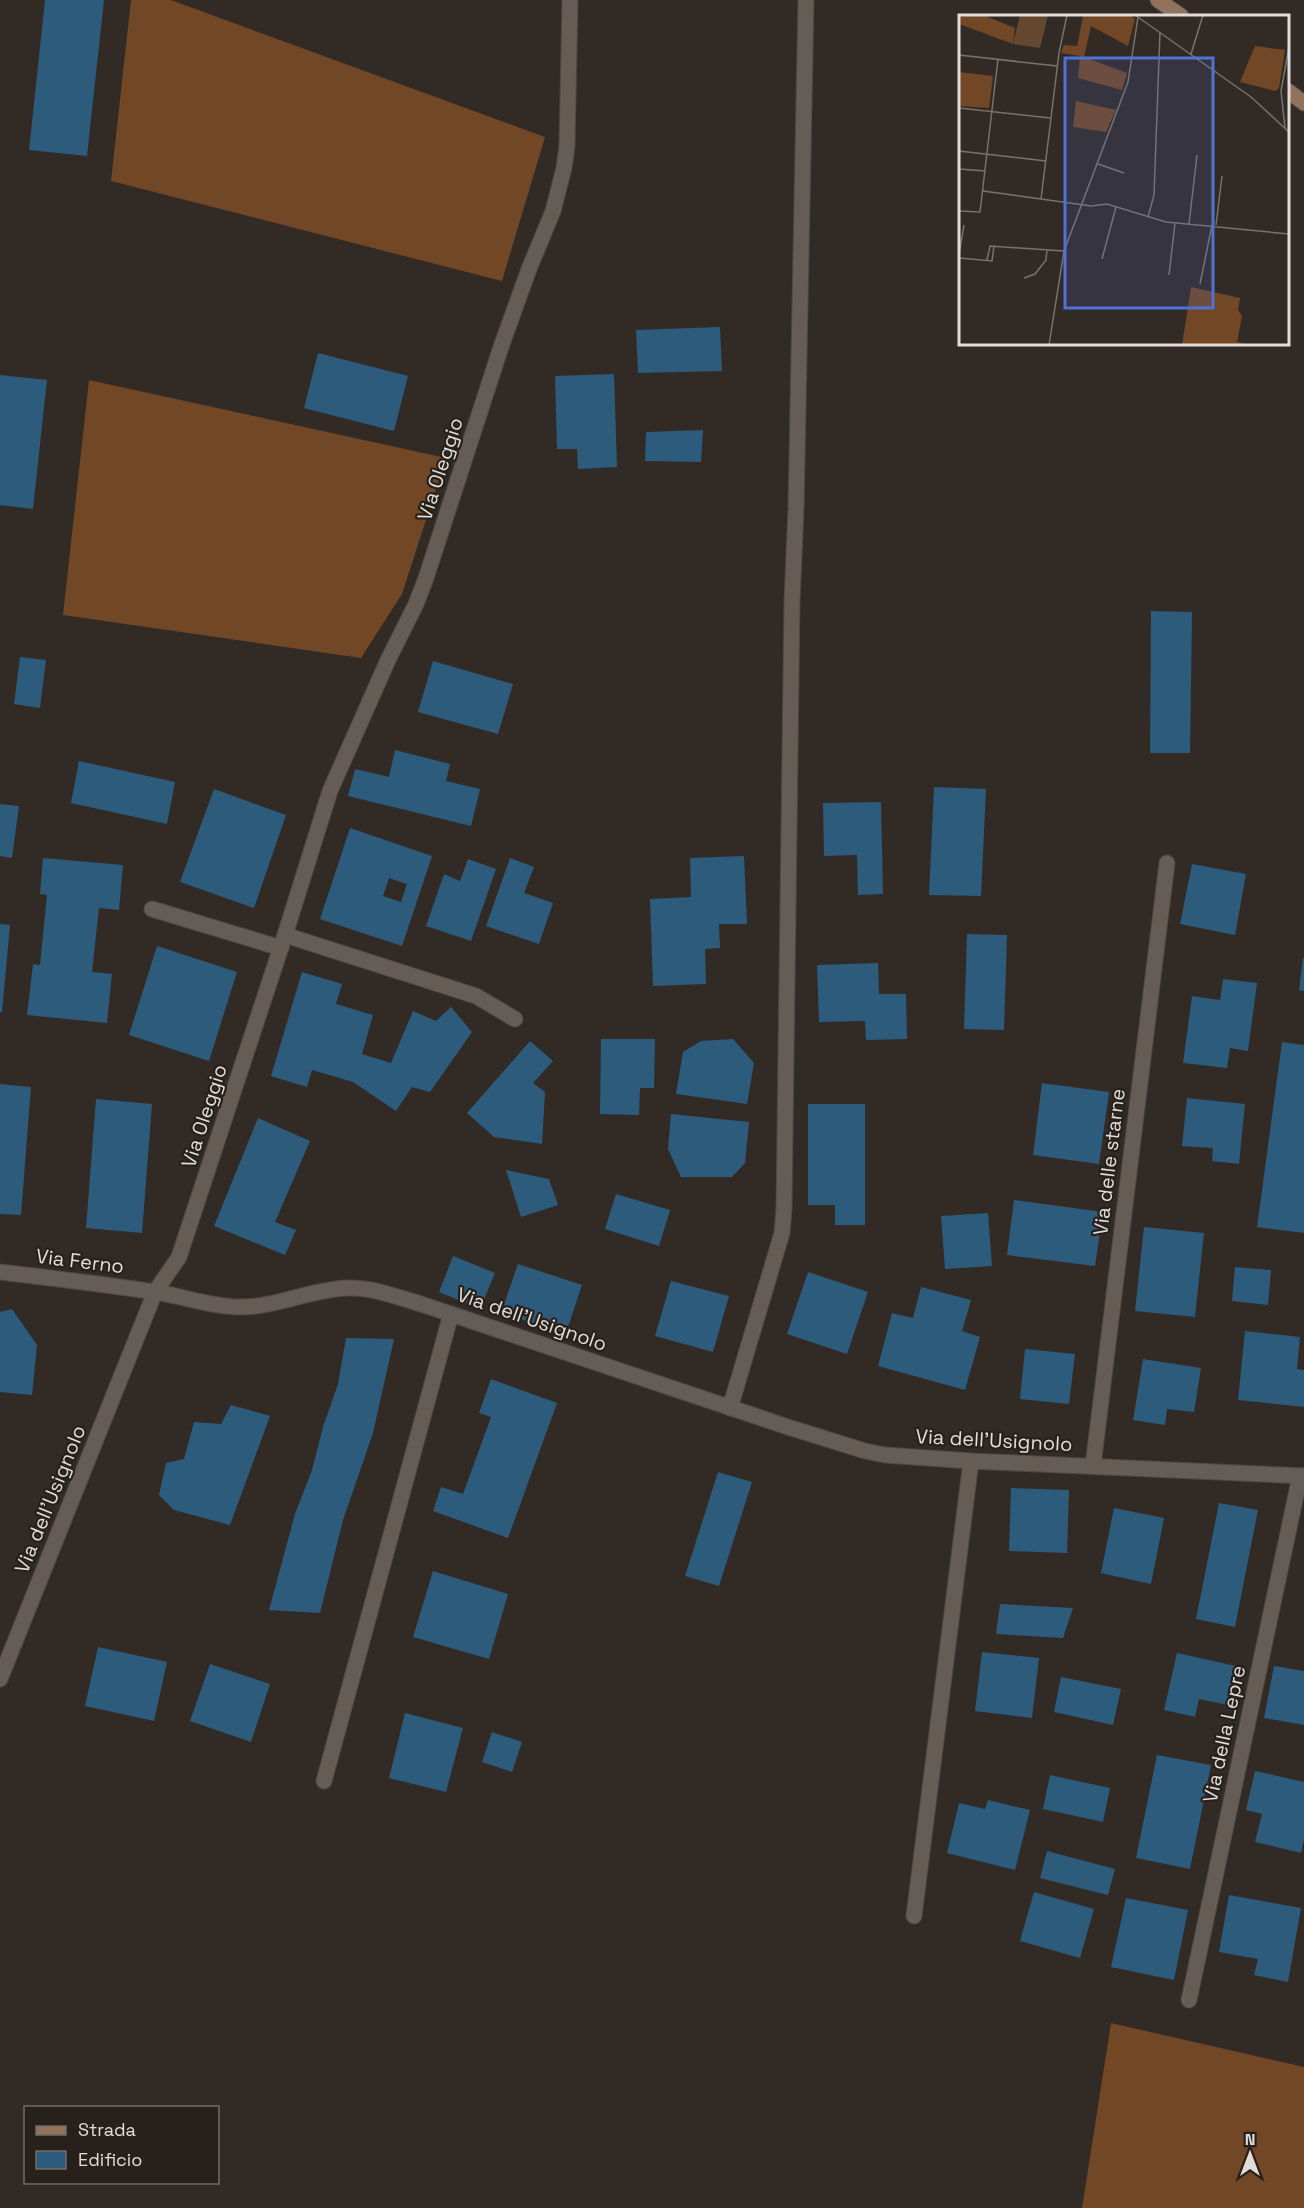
<svg xmlns="http://www.w3.org/2000/svg" width="1304" height="2208" font-family="'Space Grotesk',sans-serif">
<rect width="100%" height="100%" fill="#322b25"/>
<!-- forest -->
<path fill="#714725" d="M131,0H171L545,137L502,281L111,181Z
M89,380L446,458L402,594L361,658L63,615Z
M1111,2023L1304,2067V2208H1082Z"/>
<!-- building -->
<path fill="#2c5b7c" fill-rule="evenodd" d="M45,0H104L87,156L29,150Z
M720,327L722,371L638,373L636,330Z
M318,353L408,376L394,431L304,408Z
M614,374L617,467L578,469L577,449H557L555,376Z
M0,375L47,380L33,509L0,505Z
M703,430L701,462L645,461L646,432Z
M1151,611L1192,612L1190,753H1150Z
M20,657L46,660L40,708L14,704Z
M433,661L513,684L498,734L418,712Z
M395,750L450,764L446,781L480,789L471,826L348,796L355,769L389,777Z
M79,761L175,782L167,824L71,803Z
M934,787L986,789L981,896L929,895Z
M214,789L286,815L254,908L180,882Z
M881,802L883,894L858,895L857,855L824,856L823,803Z
M0,804L19,806L12,858L0,856Z
M350,828L432,856L402,946L320,919ZM389,878L407,884L401,902L383,896Z
M744,856L747,924H719L720,948L705,949L706,984L653,986L650,899L691,897L690,858Z
M43,858L123,865L119,910L99,908L92,972L112,974L107,1023L27,1015L33,964L40,965L47,895L40,894Z
M510,858L534,867L524,893L553,903L539,944L486,926Z
M468,859L496,869L471,941L426,926L444,874L460,881Z
M1192,864L1246,874L1235,935L1180,924Z
M0,924L10,925L2,1012H0Z
M967,934L1007,935L1004,1030L964,1029Z
M157,946L237,972L209,1061L129,1035Z
M1303,958H1304V991L1299,990Z
M878,963L879,994H906L907,1039L866,1040L865,1021L819,1022L817,965Z
M302,972L342,984L336,1004L373,1015L362,1054L391,1063L413,1011L436,1021L451,1007L472,1032L430,1092L412,1087L396,1111L353,1082L312,1070L307,1087L271,1076Z
M1223,979L1257,983L1248,1051L1230,1048L1227,1068L1183,1063L1192,996L1220,1000Z
M601,1039H655L654,1088H640L639,1115L600,1114Z
M733,1039L754,1063L747,1104L676,1094L683,1052L701,1041Z
M530,1041L553,1061L533,1083L545,1092L542,1144L494,1137L467,1113Z
M1282,1042L1304,1045V1233L1257,1227Z
M1042,1083L1109,1092L1099,1164L1033,1155Z
M0,1084L31,1087L21,1215L0,1214Z
M1187,1098L1245,1104L1239,1164L1212,1161L1213,1148L1182,1146Z
M96,1099L152,1104L142,1233L86,1228Z
M808,1104H865V1225H835V1205H808Z
M671,1114L749,1122L745,1163L732,1177H681L668,1149Z
M258,1118L310,1141L275,1222L296,1230L285,1255L214,1226Z
M506,1170L549,1179L558,1205L521,1217Z
M616,1194L670,1210L659,1246L605,1229Z
M1014,1200L1103,1212L1095,1266L1007,1255Z
M988,1213L992,1266L945,1269L941,1216Z
M1144,1227L1204,1233L1195,1317L1135,1311Z
M453,1256L495,1273L480,1309L439,1292Z
M518,1264L582,1285L566,1333L501,1313Z
M1235,1267L1271,1270L1268,1305L1232,1301Z
M808,1272L868,1292L847,1354L787,1334Z
M671,1281L729,1296L713,1352L655,1336Z
M921,1287L971,1300L962,1331L980,1337L965,1390L878,1366L892,1313L913,1318Z
M12,1309L37,1345L32,1395L0,1392V1312Z
M1245,1331L1300,1337L1297,1369L1304,1370V1407L1238,1400Z
M346,1338L394,1339L373,1433L343,1520L320,1613L269,1610L295,1514L312,1470L323,1427L338,1384Z
M1025,1349L1075,1354L1069,1404L1020,1399Z
M1143,1359L1201,1368L1194,1412L1167,1409L1165,1425L1133,1420Z
M491,1379L557,1403L508,1538L433,1511L441,1487L463,1494L491,1417L479,1413Z
M231,1405L270,1416L230,1525L174,1510L159,1495L166,1463L184,1459L194,1422L221,1424Z
M718,1472L752,1482L719,1586L685,1576Z
M1011,1488L1069,1490L1067,1553L1009,1551Z
M1219,1503L1258,1510L1235,1627L1196,1619Z
M1114,1508L1164,1518L1151,1584L1101,1573Z
M433,1571L508,1594L489,1659L413,1637Z
M1000,1604L1073,1608L1063,1638L996,1634Z
M98,1647L167,1662L154,1721L85,1706Z
M982,1652L1039,1658L1032,1718L975,1711Z
M1177,1653L1236,1666L1228,1705L1199,1699L1195,1717L1164,1710Z
M210,1664L270,1684L251,1742L190,1721Z
M1274,1666L1304,1671V1725L1264,1718Z
M1061,1677L1121,1689L1113,1725L1054,1712Z
M405,1713L463,1728L446,1792L389,1778Z
M492,1732L522,1742L512,1772L482,1762Z
M1157,1755L1211,1765L1190,1869L1136,1858Z
M1255,1771L1304,1782V1839L1301,1853L1255,1842L1262,1814L1246,1810Z
M1050,1775L1110,1788L1103,1822L1043,1809Z
M988,1800L1030,1810L1015,1870L947,1853L959,1803L985,1809Z
M1047,1851L1115,1869L1108,1895L1040,1878Z
M1034,1892L1094,1909L1080,1958L1020,1941Z
M1229,1895L1301,1908L1288,1982L1254,1975L1258,1959L1219,1952Z
M1126,1898L1188,1910L1174,1980L1111,1967Z"/>
<g fill="none" stroke-linecap="round" stroke-linejoin="round">
<defs>
<path id="lane" d="M152,909L281,948
M285,935L476,996L515,1019
M1093,1466L1167,863
M324,1781L451,1314
M1189,2000L1300,1476"/>
<path id="street" d="M0,1272C51,1278 103,1284 155,1292C183,1296 212,1307 240,1307C277,1307 312,1289 348,1288C373,1287 400,1298 424,1305L788,1427L865,1451L885,1455L971,1461L1304,1476
M730,1408L782,1233L784,1209L792,601L796,509L806,0
M0,1679L155,1292L179,1257L285,935L330,791L388,660L416,604L426,578L501,347L529,269L553,211L564,168L567,146L570,0
M914,1916L971,1461"/>
<path id="secondary" d="M1158,0L1181,16
M1288,91L1304,103"/>
</defs>
<!-- lane casing -->
<use href="#lane" stroke="#4e4743" stroke-width="17"/>
<!-- street casing -->
<use href="#street" stroke="#4e4743" stroke-width="17"/>
<!-- secondary casing -->
<use href="#secondary" stroke="#4e4743" stroke-width="17"/>
<!-- lane -->
<use href="#lane" stroke="#655c56" stroke-width="15"/>
<!-- street -->
<use href="#street" stroke="#655c56" stroke-width="15"/>
<!-- secondary -->
<use href="#secondary" stroke="#91735b" stroke-width="15"/>
</g>
<g text-anchor="middle" stroke-width="4.5" stroke-linejoin="round" paint-order="stroke">
<!-- street labels -->
<g font-size="20" fill="#e1dcd8" stroke="#28211b">
<text transform="translate(440 469) rotate(-72)" y="7">Via Oleggio</text>
<text transform="translate(204 1116) rotate(-72)" y="7">Via Oleggio</text>
<text transform="translate(1109 1162) rotate(-83)" y="7">Via delle starne</text>
<text transform="translate(80 1261) rotate(7)" y="7">Via Ferno</text>
<text transform="translate(532 1319) rotate(19)" y="7">Via dell'Usignolo</text>
<text transform="translate(994 1440) rotate(3)" y="7">Via dell'Usignolo</text>
<text transform="translate(50 1499) rotate(-68)" y="7">Via dell'Usignolo</text>
<text transform="translate(1224 1734) rotate(-78)" y="7">Via della Lepre</text>
</g>
</g>
<!-- overview -->
<g transform="translate(959 15)">
<rect width="330" height="330" fill="#322b25"/>
<path d="M61,0H89L81,33L54,29Z" fill="#664831"/>
<path d="M0,0H24L56,13L54,29L0,9ZM170,0L176,4L169,31L132,11L125,42L168,58L163,75L119,63L121,41L102,38L105,30L118,31L124,1ZM296,31L326,35L320,73L316,76L281,67ZM0,57L34,61L30,93L0,91ZM117,86L157,95L147,117L114,112ZM232,272L281,283L279,295L283,301L278,327L289,330H223Z" fill="#714725"/>
<path fill="none" stroke="#78726d" stroke-width="1.5" d="M176,0L292,82L330,117M232,39L244,0M0,40L98,51M0,93L91,103M326,113L322,76L330,32M0,136L87,146M139,149L165,158M0,154L26,156M24,176L132,191L148,189L207,207L330,219M82,184L100,38L108,0M0,196L21,197L39,44M189,202L195,180L201,17M230,209L238,140M257,210L263,161M0,240L5,210M0,243L33,246L35,231M143,244L157,192M28,245L31,231L105,236M210,260L216,208M65,263L76,259L87,245L88,235M241,269L253,210M90,330L105,236L169,67L179,2"/>
<path fill="#4e72d8" fill-opacity="0.15" stroke="#4e72d8" stroke-width="3" d="M106,43H254V293H106Z"/>
<rect width="330" height="330" fill="none" stroke="#e1dcd8" stroke-width="3"/>
</g>
<!-- legend -->
<rect x="24" y="2106" width="195" height="78" fill="#28211b" stroke="#726c67" stroke-width="1.5"/>
<rect x="36" y="2126" width="30" height="9" fill="#91735b" stroke="#726c67" stroke-width="1.5"/>
<text x="78" y="2136" font-size="18" fill="#e1dcd8">Strada</text>
<rect x="36" y="2151" width="30" height="18" fill="#2c5b7c" stroke="#726c67" stroke-width="1.5"/>
<text x="78" y="2166" font-size="18" fill="#e1dcd8">Edificio</text>
<!-- north arrow -->
<g transform="translate(1250 2154)" stroke="#28211b" stroke-width="4.5" paint-order="stroke">
<path d="M0-4.5L10 22L0 15L-10 22Z" fill="#e1dcd8"/>
<text y="-9" font-size="16" font-weight="bold" text-anchor="middle" fill="#e1dcd8">N</text>
</g>
</svg>
